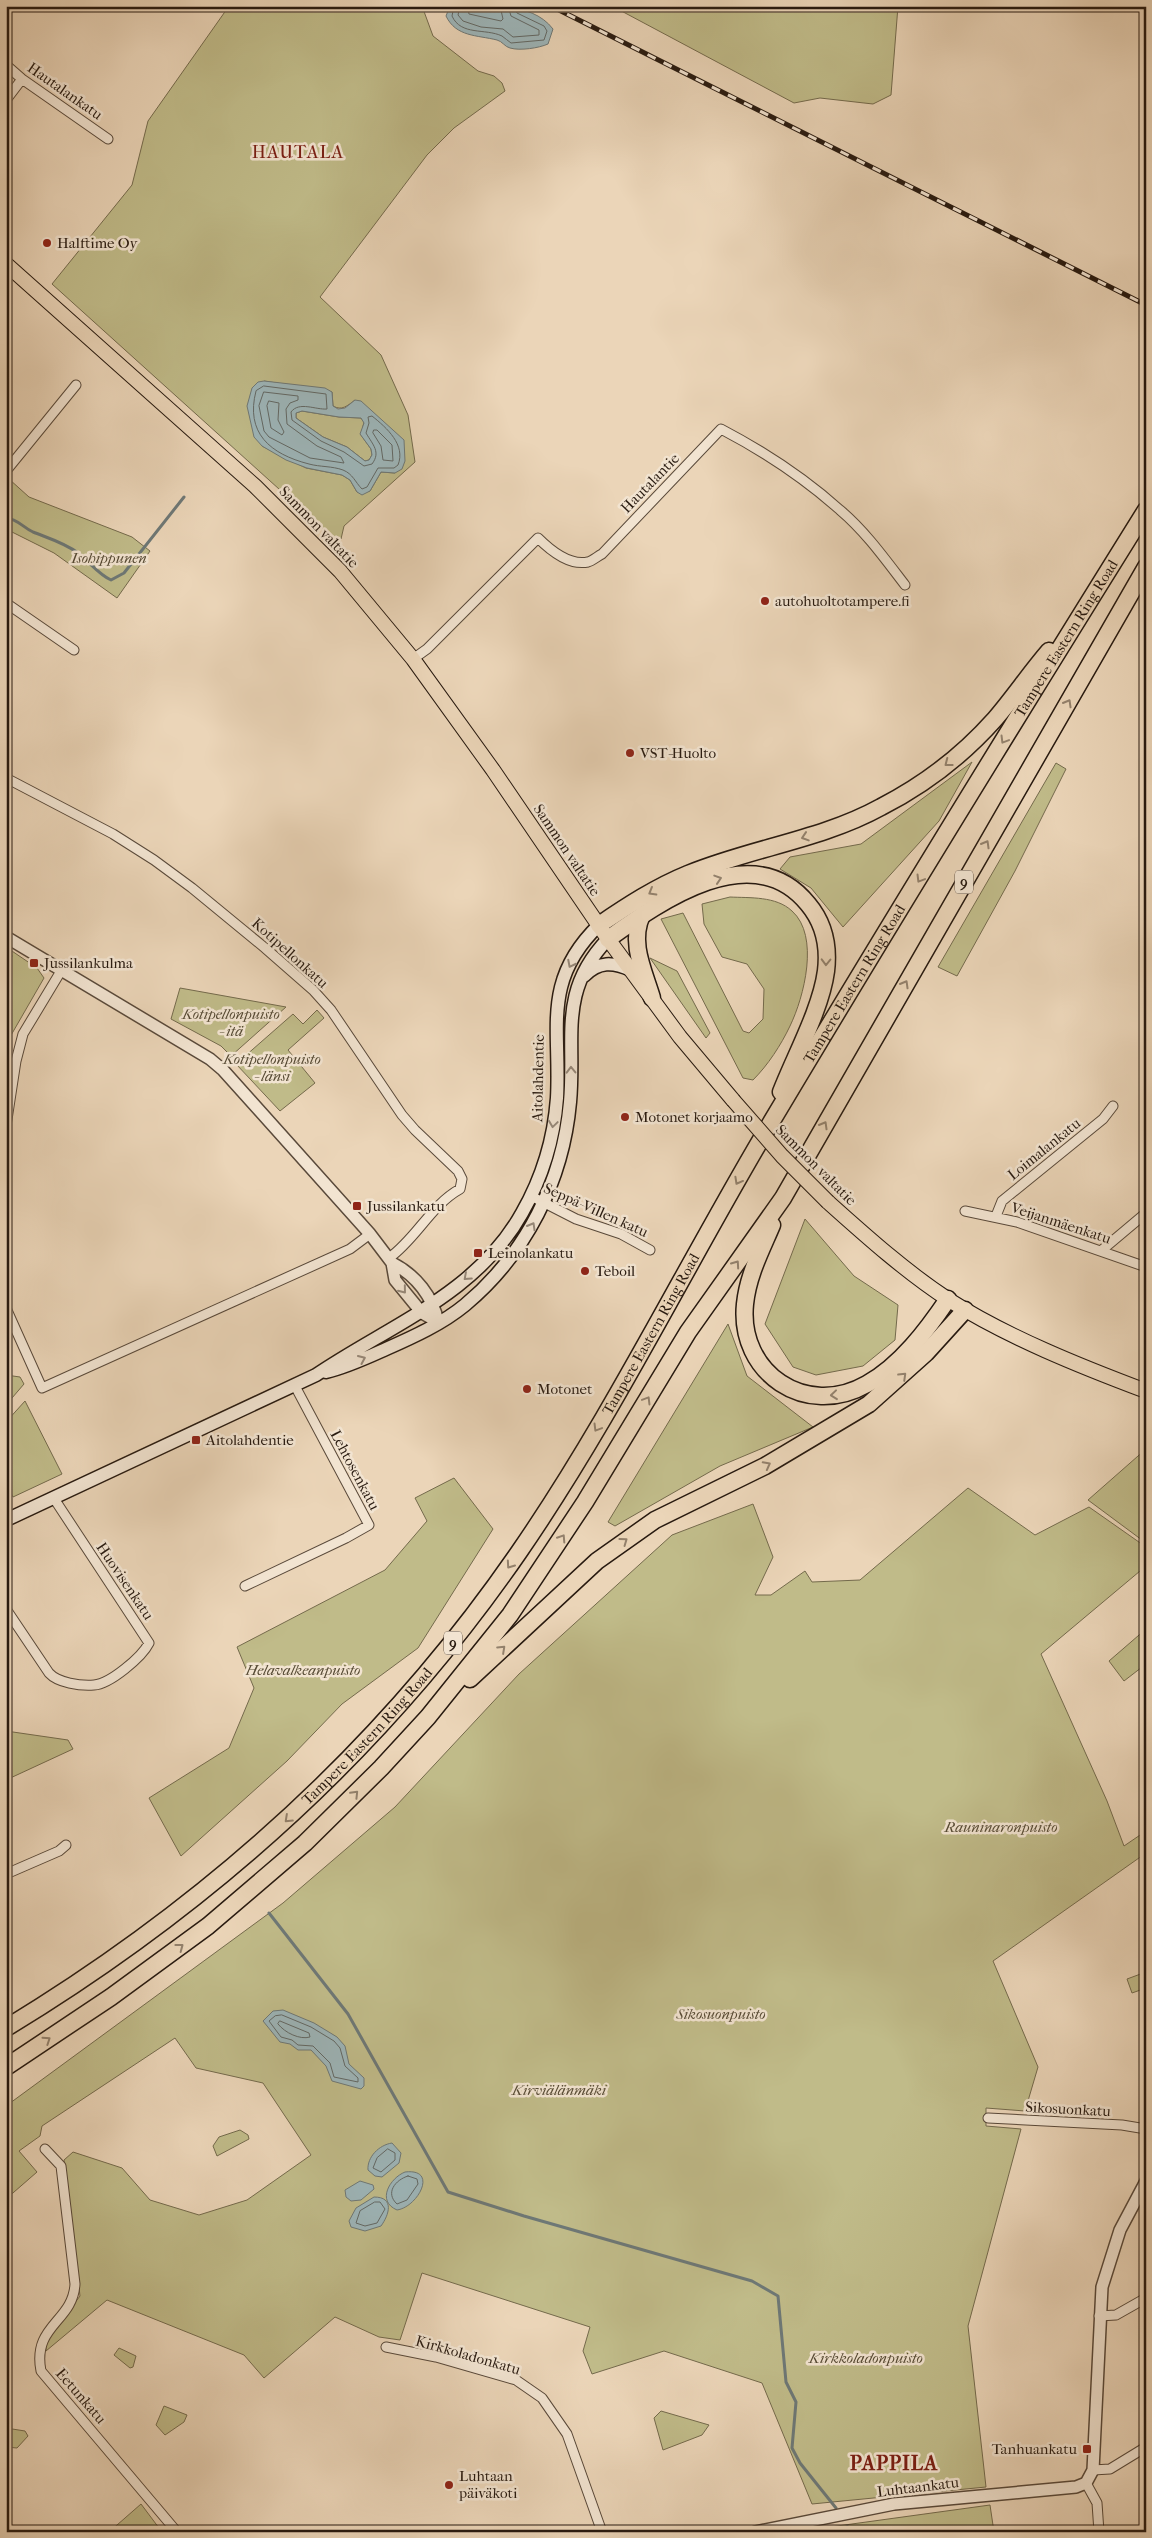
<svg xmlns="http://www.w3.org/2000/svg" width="1152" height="2538" font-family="'IM FELL French Canon',serif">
<rect width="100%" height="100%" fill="#ebd5b8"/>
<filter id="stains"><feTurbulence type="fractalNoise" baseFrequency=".004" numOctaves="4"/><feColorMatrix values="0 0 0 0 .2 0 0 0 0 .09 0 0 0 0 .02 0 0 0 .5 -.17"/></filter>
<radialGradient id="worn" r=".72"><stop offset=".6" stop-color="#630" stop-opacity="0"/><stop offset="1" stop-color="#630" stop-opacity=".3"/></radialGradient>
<!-- green -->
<path fill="#c0bb89" stroke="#746a4c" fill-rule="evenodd" d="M229,6H422L433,36L478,71L494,76L502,83L505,91L454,128L427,155L320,297L381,355L408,415L415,462L344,526L341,539L331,536L52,284L132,185L148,121ZM264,381L332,392L333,406C342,411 347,406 355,400L395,473L381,472L370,491L357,492L350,480L342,475L306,468L262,446Z
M612,6H898L891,95L873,104L820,98L794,103Z
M302,411L339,417L361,418L364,422L361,435L371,449L372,455L369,460L365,461L347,447L323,437L296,418V413Z
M9,479L29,497L132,537L150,551L117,598L54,553L6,529V480Z
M972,762L939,821L843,927L811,888L780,869L790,857L861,844Z
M1056,763L1066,769L1015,871L957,976L938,967Z
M730,897C750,898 776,896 792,911C820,936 804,997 790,1026C781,1045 768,1065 753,1080L743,1078L661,919L683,913L743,1031L749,1033L763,1019L764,989L747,964L722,957L704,924L702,904Z
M6,947L37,968L44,978L10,1037L7,1056Z
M650,958L677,971L710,1033L706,1038Z
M180,988L286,1007L231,1056L221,1046L171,1019Z
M317,1010L324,1018L288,1050L315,1083L280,1111L236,1064L293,1014L303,1024Z
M805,1219L854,1276L898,1305L895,1340L863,1366L816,1375L793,1367L765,1324Z
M728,1324L747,1376L813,1427L720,1466L615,1526L608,1522Z
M6,1375L20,1377L24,1384L6,1405Z
M25,1401L62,1474L13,1497L6,1484V1422Z
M1146,1449V1543L1088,1500Z
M454,1478L493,1529L418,1648L342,1704L287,1761L181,1856L149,1798L229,1748L254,1688L237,1647L385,1570L427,1521L415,1498Z
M968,1488L1035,1535L1089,1507L1146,1547V1566L1041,1654L1107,1801L1124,1846L1146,1831V1853L993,1961L1038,2067L1025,2111L986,2108V2126L1021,2129L968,2326L986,2487L812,2504L762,2383L664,2351L592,2374L583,2351L590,2327L422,2273L400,2340L379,2337L335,2317L264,2378L244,2355L107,2300L46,2351V2341L80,2296L64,2160L73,2152L122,2168L150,2200L199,2215L247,2200L311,2155L263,2083L196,2068L175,2038L42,2126L40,2136L19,2151L37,2172L6,2199V2106L283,1903L395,1807L519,1674L672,1535L753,1504L773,1557L755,1595H771L805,1571L812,1582L860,1580Z
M1146,1629V1664L1124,1681L1109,1661Z
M6,1731L68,1740L73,1749L6,1780Z
M1146,1972V1988L1132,1993L1127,1979Z
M240,2130L248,2135L249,2139L217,2156L213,2146L219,2137Z
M119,2348L136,2356L133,2367L130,2368L114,2355Z
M164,2406L187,2415L184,2422L165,2435L156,2425Z
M661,2411L709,2425L702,2435L663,2450L654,2418Z
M6,2428L25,2431L28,2436L17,2448L6,2447Z
M141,2504L162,2532H109Z
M990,2505L994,2532H834L830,2527Z"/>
<!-- water -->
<path fill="#9db6ba" stroke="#6e7876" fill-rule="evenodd" d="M450,6C482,6 531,0 553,29L548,44C539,48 520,51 510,48C505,47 502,41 497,40C477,35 456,37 446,16Z
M264,381L325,388L332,392L333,406L338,409L345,408L355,400L361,401L404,440L405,461L402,469L395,473L381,472L370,491L362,495L357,492L350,480L342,475L307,468L286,460L262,446L254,437L247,406L252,388L258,382ZM302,411L339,417L361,418L364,423L360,434L371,449L372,455L369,460L365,461L347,447L323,437L296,418V413Z
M283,2010L314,2023L337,2037L345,2046L349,2064L364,2078V2086L361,2089L332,2081L326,2066L311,2050H298L290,2044L280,2042L263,2021L273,2011Z
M392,2143L401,2153L399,2163L382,2177L375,2176L368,2170C367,2157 379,2145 392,2143Z
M405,2172C439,2168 418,2207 397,2210C376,2201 390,2178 405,2172Z
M360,2181L373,2185L374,2189L361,2200L351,2201L346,2197L345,2190Z
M374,2197C395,2197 389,2215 381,2226L365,2231L351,2227L349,2221L356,2208Z"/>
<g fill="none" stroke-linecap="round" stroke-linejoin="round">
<!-- shore -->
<path stroke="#626865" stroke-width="1" d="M454,6L452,16C461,36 485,28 502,36C505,38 508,41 511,43L544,40L547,31L544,26L517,13L514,6
M460,6L458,15L463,21L481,27L503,29L513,37L539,35V30L511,16L508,6
M467,6L469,14L501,21L503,19L500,6
M264,386L326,394L327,409C316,410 299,401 291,412L292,420L321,441L344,452L364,466L372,464C381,452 373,445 366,433L369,423L368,417L372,416C387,428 406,445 398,465L394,468H378L367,487L362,489C355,482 353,474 343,470C332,466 320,467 309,464C270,454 245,433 256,391Z
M264,392L298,396V400L290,403L286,409L287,424L317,446L341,457L344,463L310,458L269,437L264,431L259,406Z
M269,401L279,403L278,420L284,432L282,435L271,428L267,406Z
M374,430H377L392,445L393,461L383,460L381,446L373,433Z
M282,2015L311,2027L334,2041L340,2048L345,2066L358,2078V2082L334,2077L330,2063L313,2046L298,2045L292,2040L281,2037L269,2021L275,2016Z
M280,2021L309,2033L310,2037C300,2040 285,2033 278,2024Z
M388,2149L395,2153V2160L381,2172L373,2168L377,2158Z
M408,2176L417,2179L418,2184L407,2200L397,2204C385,2193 395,2180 408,2176Z
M375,2202H380L385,2209L377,2223L365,2226L356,2223L360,2211Z"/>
<!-- stream -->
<path stroke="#6e7876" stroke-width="3" d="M6,518C18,519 22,527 33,532C48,538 65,543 78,553C90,562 98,574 111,580L124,573L184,497
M6,957L11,956
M269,1913L348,2014L448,2192L524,2216L752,2281L778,2296L786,2382L796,2402L792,2448L800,2463L836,2508
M847,2526L851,2532"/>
<defs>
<path id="minor" d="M6,65L22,79L108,139
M6,100L22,79
M6,471L76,385
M6,603L74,650
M413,659L427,649L538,538C550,550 569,566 588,562C592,561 598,556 602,554L721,429C763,451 804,478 840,510C865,531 885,559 905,585
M6,778L113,834L154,860L192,888L265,948L313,990L331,1010L402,1115L415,1130L458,1171L462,1179L460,1189C431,1205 416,1239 389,1258
M6,1126L16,1061L23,1034L61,971
M531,1196L576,1219L621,1234L650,1250
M965,1211L1017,1222L1146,1267
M996,1216L1002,1201L1103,1119L1113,1106
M1102,1250L1146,1213
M6,1308L42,1388L350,1249L370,1234
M245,1586L346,1538L369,1525L295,1386
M6,1609L49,1673C58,1683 80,1686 94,1685C110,1684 142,1657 149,1643L53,1497
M6,1874L59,1851L66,1845
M988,2118L1122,2125L1146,2129
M45,2149L61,2166L75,2284C73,2322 32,2325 41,2371L177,2532
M1099,2316L1116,2315L1146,2298
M386,2347L436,2357L516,2380L542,2398L567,2434L602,2532
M1093,2470L1110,2469L1146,2447
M1086,2483L1097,2503L1099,2532"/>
<path id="tertiary" d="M6,937L210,1059L223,1070L370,1234L392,1263L395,1280L422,1313L438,1322
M392,1263C416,1275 433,1297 438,1322
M755,2532L894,2504L1076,2487L1086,2483L1093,2470L1102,2287L1120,2230L1146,2181"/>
<path id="secondary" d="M584,976C599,961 613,962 631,970
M326,1372C347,1367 366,1358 386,1349C413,1337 442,1324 465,1305C526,1254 563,1181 570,1102C576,1038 557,992 608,939
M6,1520L316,1375C388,1326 477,1294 522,1213C542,1178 554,1139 557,1098C561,1029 541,981 599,925"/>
<path id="primary" d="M6,264L255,486L340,571L413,659L493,770L608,939L680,1037L733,1100
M828,1202C866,1236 906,1272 949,1300C1007,1337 1082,1367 1146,1391"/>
<g id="motorway">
<path d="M642,915C629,942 644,971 652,998"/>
<path d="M599,925C627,906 656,887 688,874C751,848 821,840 881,807C924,785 963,755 995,719C1014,697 1030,673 1049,651"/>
<path d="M608,939C661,901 753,836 808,904C824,923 829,946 826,971C821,1009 795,1056 781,1092"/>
<path d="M772,1225C761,1251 748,1275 745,1304C738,1373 806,1419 867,1384C900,1366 927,1330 948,1299"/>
<path d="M470,1679L597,1561L655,1520L765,1466L869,1404L926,1353L965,1310"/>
<path id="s1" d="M6,2028C209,1905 384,1748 519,1552C610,1420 681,1275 763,1136C888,926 1017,717 1146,510"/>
<path d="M6,2067L111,1997L208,1926L305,1843L381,1768L428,1717L510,1615L585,1502L688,1332L783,1198L1146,567"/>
</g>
</defs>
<!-- minor casing -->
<use href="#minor" stroke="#59493a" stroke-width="11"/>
<!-- tertiary casing -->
<use href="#tertiary" stroke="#59493a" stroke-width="14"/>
<!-- secondary casing -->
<use href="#secondary" stroke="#281a10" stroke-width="15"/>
<!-- primary casing -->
<use href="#primary" stroke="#281a10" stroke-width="16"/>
<!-- motorway casing -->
<use href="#motorway" stroke="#281a10" stroke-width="19"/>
<!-- minor -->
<use href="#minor" stroke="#f2e4d1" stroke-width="9"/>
<!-- tertiary -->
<use href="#tertiary" stroke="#f2e4d1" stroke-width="11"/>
<!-- secondary -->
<use href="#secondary" stroke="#f2e4d1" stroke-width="12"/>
<!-- primary -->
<use href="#primary" stroke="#ebd5b8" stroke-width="14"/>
<!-- motorway -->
<use href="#motorway" stroke="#ebd5b8" stroke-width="16"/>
<defs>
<path id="rail" d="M551,6L1146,305"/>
</defs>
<!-- rail casing -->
<use href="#rail" stroke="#281a10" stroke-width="5"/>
<!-- rail -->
<use href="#rail" stroke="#f2e4d1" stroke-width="3" stroke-dasharray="9" stroke-linecap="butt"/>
<defs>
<path id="primary-bridge" d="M733,1100L782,1156L828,1202"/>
</defs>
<!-- primary-bridge casing -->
<use href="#primary-bridge" stroke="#281a10" stroke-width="16" stroke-linecap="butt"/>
<!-- primary-bridge -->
<use href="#primary-bridge" stroke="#ebd5b8" stroke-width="14"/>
</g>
<!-- one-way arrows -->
<defs><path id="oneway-chevron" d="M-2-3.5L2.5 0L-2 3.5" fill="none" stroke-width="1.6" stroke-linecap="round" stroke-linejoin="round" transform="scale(1.25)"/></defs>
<g stroke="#93816c">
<use href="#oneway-chevron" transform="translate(1068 703) rotate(-60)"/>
<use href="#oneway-chevron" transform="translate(1004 740) rotate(121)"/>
<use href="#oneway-chevron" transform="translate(948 763) rotate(142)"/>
<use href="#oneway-chevron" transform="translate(805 837) rotate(162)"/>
<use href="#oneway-chevron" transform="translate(986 844) rotate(-60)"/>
<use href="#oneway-chevron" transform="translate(718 879) rotate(-18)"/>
<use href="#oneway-chevron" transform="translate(920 879) rotate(121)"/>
<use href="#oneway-chevron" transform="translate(652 892) rotate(150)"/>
<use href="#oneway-chevron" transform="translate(826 962) rotate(91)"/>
<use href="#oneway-chevron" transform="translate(905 984) rotate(-60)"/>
<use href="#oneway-chevron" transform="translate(824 1125) rotate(-60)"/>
<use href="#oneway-chevron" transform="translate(738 1181) rotate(119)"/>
<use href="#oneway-chevron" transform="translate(736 1264) rotate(-55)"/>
<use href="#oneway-chevron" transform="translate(903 1376) rotate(-44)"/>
<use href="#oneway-chevron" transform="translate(834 1395) rotate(174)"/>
<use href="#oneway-chevron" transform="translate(647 1400) rotate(-59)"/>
<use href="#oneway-chevron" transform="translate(597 1428) rotate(121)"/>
<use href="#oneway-chevron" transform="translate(767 1465) rotate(-28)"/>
<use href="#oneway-chevron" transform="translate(562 1538) rotate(-57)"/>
<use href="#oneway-chevron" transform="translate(624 1541) rotate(-36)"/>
<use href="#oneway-chevron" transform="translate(510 1565) rotate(125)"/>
<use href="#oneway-chevron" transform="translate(502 1649) rotate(-43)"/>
<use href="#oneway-chevron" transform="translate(355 1794) rotate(-46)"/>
<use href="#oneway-chevron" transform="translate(288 1819) rotate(137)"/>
<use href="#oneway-chevron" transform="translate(180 1947) rotate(-37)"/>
<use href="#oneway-chevron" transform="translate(47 2040) rotate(-34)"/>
</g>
<g stroke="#97897a">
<use href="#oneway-chevron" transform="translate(571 964) rotate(117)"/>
<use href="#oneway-chevron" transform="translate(571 1070) rotate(-91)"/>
<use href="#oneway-chevron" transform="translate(553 1124) rotate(98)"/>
<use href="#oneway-chevron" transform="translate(532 1226) rotate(-60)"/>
<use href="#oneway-chevron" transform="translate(467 1277) rotate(138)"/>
<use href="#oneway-chevron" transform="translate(403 1290) rotate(51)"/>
<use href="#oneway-chevron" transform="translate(362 1359) rotate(-24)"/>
</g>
<!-- markers -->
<g fill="#8f2418" stroke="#f2e4d1" stroke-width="2">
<circle cx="47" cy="243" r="5"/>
<circle cx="765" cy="601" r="5"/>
<circle cx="630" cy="753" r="5"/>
<rect x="29" y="958" width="10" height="10" rx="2.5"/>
<circle cx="625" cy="1117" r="5"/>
<rect x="352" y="1201" width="10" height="10" rx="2.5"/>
<rect x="473" y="1248" width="10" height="10" rx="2.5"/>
<circle cx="585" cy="1271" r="5"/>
<circle cx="527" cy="1389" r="5"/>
<rect x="191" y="1435" width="10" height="10" rx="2.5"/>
<rect x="1082" y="2444" width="10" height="10" rx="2.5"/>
<circle cx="449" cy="2485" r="5"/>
</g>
<g text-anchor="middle" stroke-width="5" stroke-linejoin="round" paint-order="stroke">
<!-- shield labels -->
<g fill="#f2e4d1" stroke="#65574a" stroke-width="1">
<rect x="955" y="870.5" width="18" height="23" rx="4"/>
<rect x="444" y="1631.5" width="18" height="23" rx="4"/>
</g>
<g font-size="14" font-weight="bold" fill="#281a10">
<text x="964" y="887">9</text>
<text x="453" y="1648">9</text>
</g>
<!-- street labels -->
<g font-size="15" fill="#281a10" stroke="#f2e4d1">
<text transform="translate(65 91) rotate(35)" y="5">Hautalankatu</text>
<text transform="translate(650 483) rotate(-46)" y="5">Hautalantie</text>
<text transform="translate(319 527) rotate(46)" y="5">Sammon valtatie</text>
<text dy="5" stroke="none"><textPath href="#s1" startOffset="1770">Tampere Eastern Ring Road</textPath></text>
<text transform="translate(567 850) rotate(56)" y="5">Sammon valtatie</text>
<text transform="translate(290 953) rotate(42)" y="5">Kotipellonkatu</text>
<text dy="5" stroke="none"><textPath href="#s1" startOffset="1365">Tampere Eastern Ring Road</textPath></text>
<text transform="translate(538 1078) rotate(-89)" y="5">Aitolahdentie</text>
<text transform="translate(1044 1149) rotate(-39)" y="5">Loimalankatu</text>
<text transform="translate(816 1165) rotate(45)" y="5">Sammon valtatie</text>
<text transform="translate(596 1210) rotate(24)" y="5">Seppä-Villen katu</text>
<text transform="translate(1061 1223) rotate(18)" y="5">Veijanmäenkatu</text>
<text dy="5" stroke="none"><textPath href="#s1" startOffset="960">Tampere Eastern Ring Road</textPath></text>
<text transform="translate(355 1470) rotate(62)" y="5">Lehtosenkatu</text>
<text transform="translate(125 1581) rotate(56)" y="5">Huovisenkatu</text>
<text dy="5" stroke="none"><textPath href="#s1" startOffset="466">Tampere Eastern Ring Road</textPath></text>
<text transform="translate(1068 2109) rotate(3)" y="5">Sikosuonkatu</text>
<text transform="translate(468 2355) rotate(16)" y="5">Kirkkoladonkatu</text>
<text transform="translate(81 2396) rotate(49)" y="5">Eetunkatu</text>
<text transform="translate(918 2487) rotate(-7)" y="5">Luhtaankatu</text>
</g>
<!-- poi labels -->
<g font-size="15" fill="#281a10" stroke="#f2e4d1" text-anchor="start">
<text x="57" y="248">Halftime Oy</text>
<text x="775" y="606">autohuoltotampere.fi</text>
<text x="640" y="758">VST-Huolto</text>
<text x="44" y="968">Jussilankulma</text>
<text x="635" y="1122">Motonet korjaamo</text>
<text x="367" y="1211">Jussilankatu</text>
<text x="488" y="1258">Leinolankatu</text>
<text x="595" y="1276">Teboil</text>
<text x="537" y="1394">Motonet</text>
<text x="206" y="1445">Aitolahdentie</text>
<text x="1077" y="2454" text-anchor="end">Tanhuankatu</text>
<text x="459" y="2481">Luhtaan<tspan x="459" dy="17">päiväkoti</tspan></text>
</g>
<!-- park labels -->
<g font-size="15" font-style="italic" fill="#564a34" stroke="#f2e4d1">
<text x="109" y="563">Isohippunen</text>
<text x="231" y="1019">Kotipellonpuisto<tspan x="231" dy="17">- itä</tspan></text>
<text x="272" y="1064">Kotipellonpuisto<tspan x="272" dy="17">- länsi</tspan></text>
<text x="303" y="1675">Helavalkeanpuisto</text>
<text x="1001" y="1832">Rauninaronpuisto</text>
<text x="721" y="2019">Sikosuonpuisto</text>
<text x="559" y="2095">Kirviälänmäki</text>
<text x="866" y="2363">Kirkkoladonpuisto</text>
</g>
<!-- quarter labels -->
<g font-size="18" letter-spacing="1" fill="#7a1f14" stroke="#f2e4d1">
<text x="298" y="158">HAUTALA</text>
</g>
<!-- district labels -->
<g font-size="20" font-weight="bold" letter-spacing="1" fill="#7a1f14" stroke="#f2e4d1">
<text x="894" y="2470">PAPPILA</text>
</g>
</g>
<!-- margin -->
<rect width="1152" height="2538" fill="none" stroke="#ebd5b8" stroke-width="25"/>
<rect x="8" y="8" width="1137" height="2523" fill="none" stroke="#281a10" stroke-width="2.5"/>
<rect x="12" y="12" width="1127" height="2513" fill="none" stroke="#281a10"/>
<rect width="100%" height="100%" filter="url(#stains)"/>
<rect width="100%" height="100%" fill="url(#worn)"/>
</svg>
